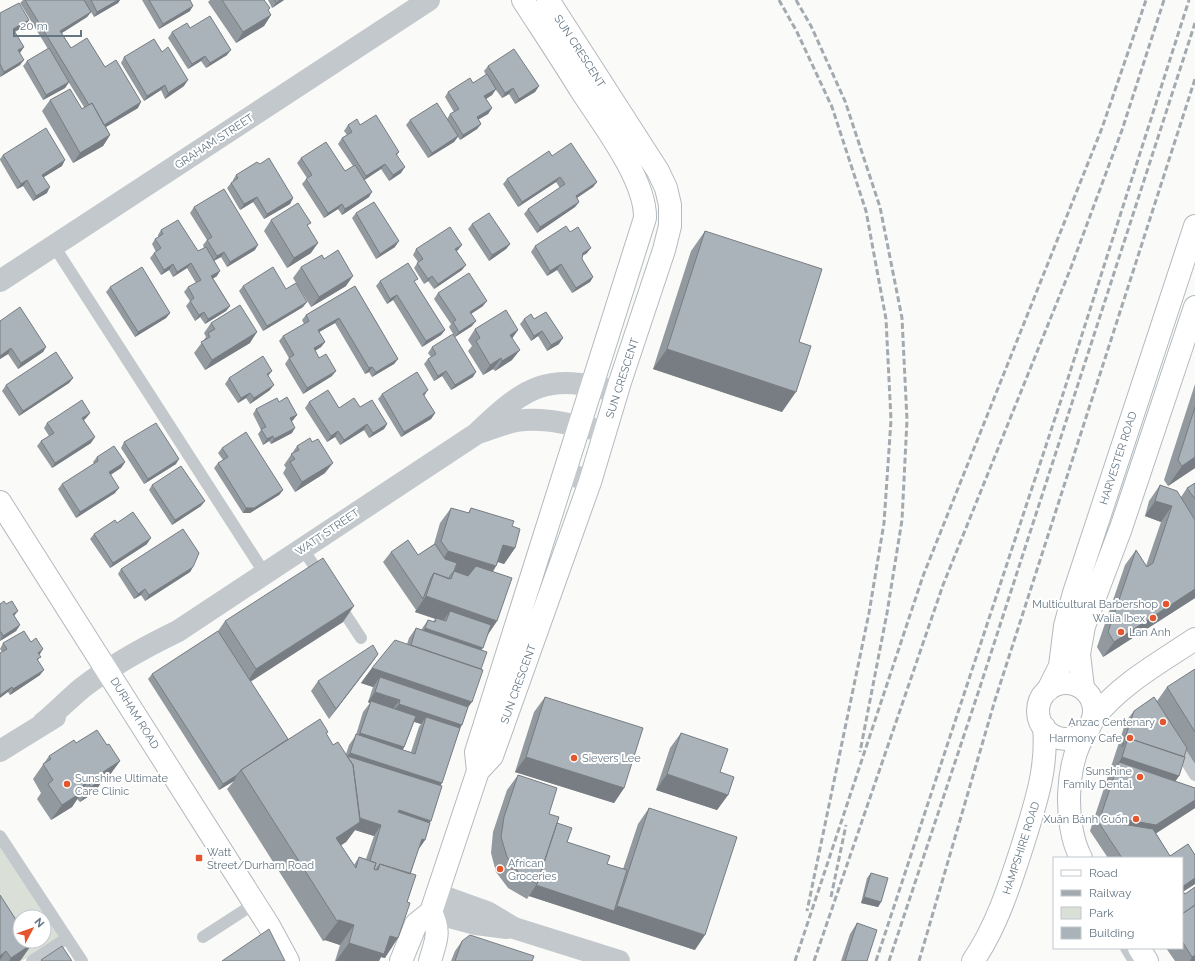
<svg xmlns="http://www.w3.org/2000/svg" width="1195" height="961" font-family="Raleway,sans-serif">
<rect width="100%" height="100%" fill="#fafaf8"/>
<!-- green -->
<path fill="#dadfd7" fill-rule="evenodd" d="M0,844L61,936L22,961L0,928ZM20,917H44V941H20Z"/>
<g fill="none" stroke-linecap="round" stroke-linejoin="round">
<defs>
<path id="secondary" d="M0,502L269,926L288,961
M1038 711a28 28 0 1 1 56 0a28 28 0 1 1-56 0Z
M1083,688L1079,654L1084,626L1121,528L1195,307
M1048,690L1060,666L1065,626L1074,593L1195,226
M1093,719C1119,685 1159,663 1195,639
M478,771L476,752L645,218C646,180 603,124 582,92C563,61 543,31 523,0
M1081,858C1063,824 1065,758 1089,728
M1139,948L1147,961
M401,961L416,924L431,912L478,771L492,756L590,482L620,382L664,250L670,226V205L666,188L658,171L548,0
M430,961C436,940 441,933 431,912
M973,961C997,926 1010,884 1023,844C1035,805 1048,768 1044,727"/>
</defs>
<!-- secondary casing -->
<use href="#secondary" stroke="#b3babf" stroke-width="24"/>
<!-- lane -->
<path stroke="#c3c8cc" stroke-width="12" d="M54,246L265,574
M303,549L322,578
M338,603L361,638
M1176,745L1195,775
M0,836L82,961
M203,937L254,904
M1126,948L1134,961
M32,961L67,938"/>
<!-- street -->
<path stroke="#c3c8cc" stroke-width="22" d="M0,281L429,0
M481,432C493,428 505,423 517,421C546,416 577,427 605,431
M565,472L590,482
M43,723C56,712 69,699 82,688C112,665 145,647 178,631L476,434C527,385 547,372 617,392
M0,751L55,717
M437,894L487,912L514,928L619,961
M431,912L476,924L507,928"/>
<!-- secondary -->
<use href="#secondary" stroke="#fff" stroke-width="22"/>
<!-- rail -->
<path stroke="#a2aab0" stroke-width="3" stroke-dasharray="6 3" stroke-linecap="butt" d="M779,0L797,32L832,107L866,211L886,319L891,420L884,523L869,613L807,911
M796,0L811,26L845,101L880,207L902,318L907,420L902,520L887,613L860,752
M831,897L846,825
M795,961L923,576L1102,128L1146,0
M814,961L943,585L1070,270L1122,130L1164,0
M876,961L1063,394L1189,0
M889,961L979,690L1195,23
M919,961L995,700L1195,79"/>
</g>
<!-- wall -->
<path fill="#929a9f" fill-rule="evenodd" d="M23,0H84L91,12L87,17L62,33L71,48L105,67L138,108L106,127L110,135L103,146L73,163L42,111L50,100L82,109L84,107L66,78L69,82L65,88L43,100L23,66L27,61L48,49L20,3Z
M84,0H120L118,3L94,17Z
M142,0H190V11L159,29Z
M210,0H264L268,11L271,15L264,26L236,43L208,2Z
M268,0H284L272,8Z
M0,13L29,20L25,26L15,32L20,53V65L0,77Z
M190,28L227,55L206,68L201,61L188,69L168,38L172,32Z
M124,57L184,86L165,99L161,90L144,101L121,63Z
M488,66L539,86L535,92L515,104L509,94L502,98L493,86L496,89L492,95L486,99L492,108L488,114L478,119L481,124L477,129L460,140L458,137L454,142L428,158L406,125L410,120L447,119L450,114L454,112L445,97L448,92L473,83L486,75L484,71Z
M348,125H360L399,152L397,155L401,173L389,181L381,169L364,180L369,197L342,215L338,209L324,218L302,184L307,178L297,163L301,158L345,171L353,166L338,144L342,138L347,135L344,131Z
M3,155L62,166L44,177L47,193L33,201L23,186L17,189L0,160V159Z
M552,156L597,182L593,187L577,198L579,202L575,207L537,233L524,214L528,209L560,188L556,182L518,207L503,184L507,179Z
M236,175L293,198L290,204L264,219L253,202L240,210L227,188L231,183L233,181V180Z
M194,207L255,250L227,267L221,257L214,261L217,276L213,278L230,306L226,311L205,324L200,317L195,321L186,306L190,301L184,292L188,287L196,283L187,268L173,277L169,270L161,275L150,258L154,253L156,252L152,244L155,239L158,237V235L161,230L198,251L204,248L203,245L207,240L190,213Z
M356,213L395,247L376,259L352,218Z
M271,220L311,253L287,268L264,231Z
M472,224L510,244L506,249L489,261L468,229Z
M705,231L799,342L782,412L653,369L691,251Z
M570,232L587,253L582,256V259L593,277L590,282L572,293L557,270L547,276L531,252L535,246Z
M416,249L458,250L456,251L462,270L434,289L428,281L424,284L414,268L418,262L413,255Z
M324,259L346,286L311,307L293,278L301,267Z
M380,281L415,283L445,330L441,335L422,347L393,300L387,304L376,286Z
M243,286L286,289L303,307L263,331L239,291Z
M355,286L398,359L394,364L372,377L369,372L365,374L335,323L319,332L325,342L321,347L315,351L319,358L332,376L303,394L285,364L289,358L279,341L283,336L304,324L302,320L306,315Z
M110,287L170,313L166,318L135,337L106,292Z
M438,293L483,306L471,314L472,326L455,337L449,327L451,324L434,299Z
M524,319H534L559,344L547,351L538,336L531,341L520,324Z
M0,321L46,347L43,352L18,369L8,354L0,359Z
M211,323L250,343L205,370L194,353L206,337L204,333Z
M475,329L518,330L512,338V360L495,371L493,369L483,375L468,351L472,346L468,340Z
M432,347L473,377L451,390L442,376L434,381L424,364L428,359L431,357L428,353Z
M268,376L270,390L250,404L246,398L238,403L225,384L229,378Z
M73,378L69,383L19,416L2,391L6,385Z
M1195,384V468L1168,486L1164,480Z
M382,394L435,413L431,419L401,437L378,399Z
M279,402L297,415L293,420L292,421V433L271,444L269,441L263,445L258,434L261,430L253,414L256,409Z
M309,402L339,408L360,407L387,424L384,429L369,438L364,430L340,445L335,437L327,442L305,408Z
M90,413L86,418L84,420L91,443L52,468L37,446L41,441L49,436L44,428L47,423Z
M124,442L176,464L144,484L121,448Z
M312,442L325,473L295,492L283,473L286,468L284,465L297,446Z
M222,448L283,490L279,495L250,513H243L214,468L218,463L223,460L218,453Z
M97,457L125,462L121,468L111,474L115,493L76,518L58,489L62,484L94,464L93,462Z
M1195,483V598L1103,657L1097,647L1125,565L1136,550L1146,566L1161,522L1145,516L1149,501L1160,485L1181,497L1187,488Z
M152,485L201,506L172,525L149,490Z
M451,508L468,513L471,508L512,526L515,548L504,564L498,562L493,572L497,621L487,635L481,650L468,707L460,729L440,786L425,840L418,850L385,958L381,957L379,961H335L340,945L325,940L323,941L227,789L234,781L219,790L148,679L152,674L218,631L225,621L343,622L250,682L288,739L326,734L333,745L346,754L349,745L356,735L363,712L370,703L368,702L373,687L361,683L372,668L407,644L409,638L416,628L421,630L428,620L433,622L435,619L415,612L416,610L383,562L391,552L418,555L434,544L440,523ZM414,722L421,724L419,727L411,752L403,750ZM355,830L374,836L366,859L359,857L354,865L341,845L346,842Z
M117,523L147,544L110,568L90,539L94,534Z
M193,567L190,572L145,601L141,595L134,599L118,574L121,569Z
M0,604L14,616L20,625L16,631L0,641Z
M3,643L39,655L38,661L40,675L10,695L8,692L2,652L0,649Z
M378,654L371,664L329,719L311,691L318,681Z
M1195,669V764L1186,750L1184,757H1185L1179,776L1175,781L1195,788V808L1156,833L1170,856L1188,844L1195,855V884L1183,892L1185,894L1195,887V961H1175L1166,948H1182V858H1108L1090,831L1126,721L1134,711L1154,697L1157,701L1167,687Z
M545,697L624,788L614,803L515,772L534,712Z
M681,733L720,772L728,795L717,810L656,790L670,748Z
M76,743L107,745L120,761L109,776L102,781L95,792L80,802L77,799L72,807L51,820L37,799L41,793L33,779L49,756Z
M518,775L549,814L557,823L567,842L607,864L623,869L638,824L649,808L695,950L529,896L527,899L508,888L496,872L491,853L493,832L507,790Z
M871,873L881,902L878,907L861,903L867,878Z
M0,895L32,944L20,961H0Z
M857,923L867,961H841L850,934Z
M462,941L532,961H451L455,951Z"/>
<!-- shaded-wall -->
<path fill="#777d82" d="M118,0H120L118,3L94,17L97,12Z
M280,0H284L272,8L276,3Z
M193,6L190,11L159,29L163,24Z
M91,12L87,17L57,36L60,31Z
M271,15L264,26L236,43L243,32Z
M29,20L25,26L10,34L13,29Z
M24,47L20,53L18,50Z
M231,50L227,55L206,68L210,63Z
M205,56L201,61L188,69L192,64Z
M24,60L20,65L0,77L4,72Z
M188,80L184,86L165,99L168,93Z
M69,82L65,88L43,100L46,95Z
M165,85L161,90L144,101L147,96Z
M539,86L535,92L515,104L519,99Z
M513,88L509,94L502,98L505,93Z
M496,89L492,95L481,102L484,96Z
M141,102L138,108L99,131L102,126Z
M492,108L488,114L473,123L477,117Z
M481,124L477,129L460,140L463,135Z
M110,135L103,146L73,163L80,153Z
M458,136L454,142L428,158L432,153Z
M65,160L62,166L39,180L42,175Z
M385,164L381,169L363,181L366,176Z
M405,167L401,173L389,181L393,175Z
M560,177L556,182L518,207L522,202Z
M27,180L23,186L17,189L21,184Z
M597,182L593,187L572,201L576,196Z
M50,187L47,193L33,201L36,196Z
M372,192L369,197L342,215L345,209Z
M257,197L253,202L240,210L244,204Z
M293,198L290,204L264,219L267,214Z
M579,202L575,207L537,233L540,227Z
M342,204L338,209L324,218L328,213Z
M399,241L395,247L376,259L380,254Z
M318,243L311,253L287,268L294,258Z
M510,244L506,249L489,261L492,255Z
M258,245L255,250L227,267L230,262Z
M462,245L458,250L451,255L455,249Z
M591,248L587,253L579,258L583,253Z
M224,252L221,257L213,261L217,256Z
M191,263L187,268L173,277L177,272Z
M173,264L169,270L161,275L164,270Z
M561,264L557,270L547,276L550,271Z
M466,265L462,270L434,289L438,284Z
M220,271L217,276L208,282L211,276Z
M353,276L346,286L311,307L319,297Z
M432,276L428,281L424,284L428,279Z
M593,277L590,282L572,293L576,288Z
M397,295L393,300L387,304L390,299Z
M487,301L483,306L466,317L470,312Z
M307,302L303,307L263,331L267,326Z
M230,306L226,311L205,324L208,319Z
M204,312L200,317L195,321L199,315Z
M170,313L166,318L135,337L138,332Z
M339,318L335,323L314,335L318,330Z
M476,321L472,326L455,337L459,332Z
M445,330L441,335L422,347L426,341Z
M518,330L511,340L510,335Z
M542,331L538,336L531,341L534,336Z
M257,332L250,343L205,370L212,360Z
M563,338L559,344L547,351L551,345Z
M325,342L321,347L310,354L314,348Z
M46,347L43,352L18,369L21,363Z
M11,348L8,354L0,359V356Z
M667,349L796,392L782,412L653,369Z
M520,350L512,360L495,371L502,361Z
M501,358L493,369L483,375L490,365Z
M398,359L394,364L372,377L376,372Z
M372,367L369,372L365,374L369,368Z
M272,371L268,376L267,374Z
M336,371L332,376L303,394L307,388Z
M446,371L442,376L434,381L438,376Z
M476,372L473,377L451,390L455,385Z
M73,378L69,383L19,416L23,411Z
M274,385L270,390L250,404L254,398Z
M428,390L424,396L423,394Z
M250,393L246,398L238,403L241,398Z
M90,413L86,418L79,424L82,418Z
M435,413L431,419L401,437L404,432Z
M297,415L293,420L287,424L290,418Z
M367,424L364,430L340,445L344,440Z
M387,424L384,429L369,438L373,433Z
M295,428L292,433L271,444L274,439Z
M338,431L335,437L327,442L331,436Z
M273,436L269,441L263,445L267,439Z
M95,437L91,443L52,468L55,463Z
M1195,457V468L1168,486L1182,466Z
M179,459L176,464L144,484L148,479Z
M125,462L121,468L106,478L109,472Z
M333,463L325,473L295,492L302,482Z
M119,488L115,493L76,518L80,512Z
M283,490L279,495L250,513H243L246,508Z
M205,501L201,506L172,525L175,520Z
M1155,501L1172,506L1161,522L1145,516Z
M151,538L147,544L110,568L113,563Z
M503,545L515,548L504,564L492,560Z
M448,551L496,566L486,581L438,567Z
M193,567L190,572L145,601L149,595Z
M145,589L141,595L134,599L138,594Z
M1195,589V598L1103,657L1114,642Z
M426,596L497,621L487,636L450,611L443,621L415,612Z
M354,606L343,622L245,685L256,669Z
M18,611L14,616L9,620L13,614Z
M20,625L16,631L0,641L3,636Z
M425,628L483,648L475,658L418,639Z
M43,649L40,654L34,658L38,653Z
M378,654L371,664L329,719L336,709Z
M372,668L472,702L461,717L380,677L373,687L361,683Z
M44,670L40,675L10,695L13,689Z
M12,687L8,692L0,698V695Z
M375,692L400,700L392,710L371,701L370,703L368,702Z
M399,704L462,725L455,736L426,717L421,724L391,714Z
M360,733L404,747L397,758L353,743Z
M350,753L442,783L435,794L347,757Z
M526,757L624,788L614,803L515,772Z
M1122,757L1179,776L1165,796L1119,762Z
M120,761L109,776L102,781L95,792L80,802L91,787L103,772Z
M667,774L728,795L717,810L656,790Z
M237,775L234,781L219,790L223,784Z
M88,782L80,793L82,792L72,807L51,820L62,805L80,787Z
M1195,800V808L1146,840L1097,820L1101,815Z
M399,810L431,821L424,831L391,821Z
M351,816L381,825L374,836L355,830L346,842L322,858Z
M422,839L425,840L418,850Z
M1195,878V884L1182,892V887Z
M536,885L614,911L617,906L705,935L695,950L529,896Z
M864,897L881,902L878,907L861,903Z
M339,920L354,925L340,945L325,940L323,941Z
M390,936L398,938L385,958L381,957L379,961H336L349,943Z
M32,944L20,961H9L11,958Z
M6,951L0,960V956Z
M1195,955V961H1190L1192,957Z"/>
<!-- building -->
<path fill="#aab3b9" stroke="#777d82" d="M25,0H84L91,12L60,31L71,48L87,38L105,67L116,60L141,102L104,125L92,103L89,105Z
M91,0H118L97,12Z
M149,0H190L193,6L163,24Z
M222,0H264L270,8L268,10L271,15L243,32Z
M275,0H280L276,3Z
M19,3L29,20L13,29L24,47L18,50L24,60L4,72L0,64V13Z
M210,16L231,50L210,63L205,56L192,64L172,32L187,23L190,28Z
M154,39L162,52L168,47L188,80L168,93L165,85L147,96L124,57Z
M49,48L69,82L46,95L27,61Z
M514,49L539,86L519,99L513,88L505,93L488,66Z
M487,74L496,89L484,96L492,108L477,117L481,124L463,135L450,114L459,109L448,92L470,78L473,83Z
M70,89L82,109L92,103L110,135L80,153L50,100Z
M437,103L458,136L432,153L410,120Z
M376,115L399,152L396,154L405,167L393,175L385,164L366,176L342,138L352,132L348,125L357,119L360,125Z
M46,128L65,160L42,175L50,187L36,196L27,180L21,184L3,155Z
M326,142L345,171L355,165L372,192L345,209L342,204L328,213L306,179L312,175L301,158Z
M571,143L597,182L576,196L579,202L540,227L528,209L565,184L560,177L522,202L507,179L549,151L552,156Z
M269,158L293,198L267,214L257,197L244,204L231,183L238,178L236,175L257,162L260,164Z
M224,189L258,245L230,262L224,252L217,256L207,240L212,237L194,207Z
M374,202L399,241L380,254L356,213Z
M298,203L311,223L307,225L318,243L294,258L271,220Z
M489,213L510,244L492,255L472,224Z
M178,220L198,251L206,247L220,271L211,276L230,306L208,319L204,312L199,315L190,301L194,298L188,287L201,280L191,263L177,272L173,264L164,270L154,253L161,248L155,239L163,234L161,230Z
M566,226L570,232L578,227L591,248L583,253L582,259L593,277L576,288L561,264L550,271L535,246Z
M450,227L462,245L455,249L466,265L438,284L432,276L428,279L417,263L423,259L416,249Z
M705,231L822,269L799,342L811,346L796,392L667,349Z
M338,250L353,276L319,297L301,267L322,255L324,259Z
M408,263L418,279L414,281L445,330L426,341L397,295L390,299L380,281Z
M142,267L170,313L138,332L110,287Z
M273,267L286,289L296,283L307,302L267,326L243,286Z
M469,273L487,301L470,312L476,321L459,332L453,322L456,320L438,293Z
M355,286L398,359L376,372L372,367L369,368L339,318L318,330L325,342L314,348L319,358L326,354L336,371L307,388L289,358L294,355L283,336L309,321L306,315Z
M240,305L257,332L212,360L201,342L210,337L208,333L215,329L211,323Z
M20,307L46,347L21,363L11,348L0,356V321Z
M506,310L518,330L510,335L520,350L502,361L501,358L490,365L476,341L480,338L475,329Z
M546,312L563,338L551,345L542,331L534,336L524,319L531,314L534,319Z
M453,334L476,372L455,385L446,371L438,376L428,359L436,354L432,347Z
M56,352L73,378L23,411L6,385Z
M263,356L272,371L267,374L274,385L254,398L250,393L241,398L229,378Z
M417,372L428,390L423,394L435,413L404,432L382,394Z
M328,390L339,408L354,398L360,407L372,400L387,424L373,433L367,424L344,440L338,431L331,436L309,402Z
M287,397L297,415L290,418L295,428L274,439L273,436L267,439L261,429L266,427L256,409L277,398L279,402Z
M82,400L90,413L82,418L95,437L55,463L41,441L54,433L47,423Z
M1195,407V457L1182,466L1178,460Z
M156,423L179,459L148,479L124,442Z
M246,432L283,490L254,508H246L218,463L228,457L222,448Z
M310,438L312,442L318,439L333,463L302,482L290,462L295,459L291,454L299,450L297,446Z
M114,446L125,462L109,472L119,488L80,512L62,484L98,461L97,457Z
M181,466L205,501L175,520L152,485Z
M1195,483V499L1187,488Z
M1160,485L1177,491L1195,520V589L1114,642L1108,632L1136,550L1147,567L1153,563L1172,506L1155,501Z
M451,508L469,513L471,508L514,521L512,526L520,529L515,548L503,545L496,566L448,551L441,541Z
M133,512L151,538L113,563L94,534L115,520L117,523Z
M183,529L199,553L193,567L149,595L145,589L138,594L121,569Z
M408,540L418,555L435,544L445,559L457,563L454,571L450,576L449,579L434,573L431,578L423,599L391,552Z
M323,558L354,606L256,669L225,621Z
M476,566L512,578L497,621L426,596L434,573L451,579L454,571L468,576Z
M4,601L6,604L12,601L18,611L13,614L20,625L3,636L1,632H0V604Z
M450,611L491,625L483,648L425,628L428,620L435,622L436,618L446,621Z
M416,628L487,652L481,669L411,645Z
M24,631L31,642L36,638L43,649L38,653L41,657L37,659L44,670L13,689L12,687L0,695V653L7,649L3,643Z
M218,631L288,739L241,770L237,775L223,784L152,674Z
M395,640L483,670L472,702L372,668Z
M373,645L378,654L336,709L318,681Z
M1195,669V732L1167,687Z
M380,677L468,707L462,725L399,704L400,700L375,692Z
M545,697L643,728L624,788L526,757Z
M1154,697L1187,748L1184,757L1128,738L1122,747L1134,711Z
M371,701L416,716L404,747L360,733Z
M426,717L460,728L442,783L350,753L356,734L415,754Z
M320,719L328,732L326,733L333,745L338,742L353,765L360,822L336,838L356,868L359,857L376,863L374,869L378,870L380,864L416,875L407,902L410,903L398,938L390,936L384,954L349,943L354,925L339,920L337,921L241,770Z
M97,730L107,745L109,744L120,761L103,772L105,777L91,787L88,782L80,787L82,792L62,805L48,784L53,780L43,764L51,759L49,756L74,740L76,743Z
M681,733L728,749L720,772L734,777L728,795L667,774Z
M1128,738L1185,757L1179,776L1122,757Z
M347,756L442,786L431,821L399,810L398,812L430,823L425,840L422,839L410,874L380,864L376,870L374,869L376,863L370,861L381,825L360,818L353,765Z
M1119,762L1195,788V800L1156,825L1101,815Z
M518,775L557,788L549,814L559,817L537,884L519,873L507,857L501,837L504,817Z
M649,808L737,837L705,935L617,906Z
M1097,820L1153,829L1170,856L1188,844L1195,855V878L1182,887V858H1122Z
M557,823L572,828L567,842L610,856L607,864L627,870L614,911L536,885L537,884Z
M871,873L888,878L881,902L864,897Z
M1195,887V905L1182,914V890L1185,894Z
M0,895L20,926V941H30L32,944L11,958L6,951L0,956Z
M1195,905V955L1192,957L1182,941V914Z
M857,923L877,930L867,961H845Z
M269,929L285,961H222Z
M470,935L534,956L532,961H455L462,941Z
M62,946L72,961H42L41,960Z"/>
<!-- markers -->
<g fill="#e4572e" stroke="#fff" stroke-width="1.5">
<circle cx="1166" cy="604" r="4"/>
<circle cx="1153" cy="618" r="4"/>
<circle cx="1121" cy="632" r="4"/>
<circle cx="1163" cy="722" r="4"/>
<circle cx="1130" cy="738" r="4"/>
<circle cx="574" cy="758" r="4"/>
<circle cx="1140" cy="777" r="4"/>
<circle cx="67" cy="784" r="4"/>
<circle cx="1136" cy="819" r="4"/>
<rect x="195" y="854" width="8" height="8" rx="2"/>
<circle cx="500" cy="869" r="4"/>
</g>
<g text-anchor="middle" stroke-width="4" stroke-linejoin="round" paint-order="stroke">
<!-- street labels -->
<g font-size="11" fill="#657683" stroke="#fff">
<text transform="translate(580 51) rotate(57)" y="4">SUN CRESCENT</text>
<text transform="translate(214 141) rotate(-33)" y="4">GRAHAM STREET</text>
<text transform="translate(622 378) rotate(-72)" y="4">SUN CRESCENT</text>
<text transform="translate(1118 458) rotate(-72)" y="4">HARVESTER ROAD</text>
<text transform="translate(327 532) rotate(-34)" y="4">WATT STREET</text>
<text transform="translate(518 684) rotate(-70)" y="4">SUN CRESCENT</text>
<text transform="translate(135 713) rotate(58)" y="4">DURHAM ROAD</text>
<text transform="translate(1021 848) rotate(-72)" y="4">HAMPSHIRE ROAD</text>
</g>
<!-- poi labels -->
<g font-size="11" fill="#657683" stroke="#fff" text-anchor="end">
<text x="1158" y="608">Multicultural Barbershop</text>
<text x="1145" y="622">Walia Ibex</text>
<text x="1129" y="636" text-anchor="start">Lan Anh</text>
<text x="1155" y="726">Anzac Centenary</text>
<text x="1122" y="742">Harmony Cafe</text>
<text x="582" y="762" text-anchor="start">Sievers Lee</text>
<text x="1132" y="775">Sunshine<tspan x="1132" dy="13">Family Dental</tspan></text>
<text x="75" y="782" text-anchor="start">Sunshine Ultimate<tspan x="75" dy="13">Care Clinic</tspan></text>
<text x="1128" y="823">Xuân Bánh Cuốn</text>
<text x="207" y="856" text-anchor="start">Watt<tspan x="207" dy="13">Street/Durham Road</tspan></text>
<text x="508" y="867" text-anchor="start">African<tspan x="508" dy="13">Groceries</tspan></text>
</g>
</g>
<!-- legend -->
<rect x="1053" y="857" width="130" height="92" fill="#ffffff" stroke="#c1c8cd"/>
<rect x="1061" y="870" width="20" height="6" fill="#ffffff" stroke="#c1c8cd"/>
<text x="1089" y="877" font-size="12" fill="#657683">Road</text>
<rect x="1061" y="890" width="20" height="6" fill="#a2aab0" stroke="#c1c8cd"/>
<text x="1089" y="897" font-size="12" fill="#657683">Railway</text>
<rect x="1061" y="907" width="20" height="12" fill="#dadfd7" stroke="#c1c8cd"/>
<text x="1089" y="917" font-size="12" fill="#657683">Park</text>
<rect x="1061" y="927" width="20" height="12" fill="#aab3b9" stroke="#c1c8cd"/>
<text x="1089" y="937" font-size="12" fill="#657683">Building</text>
<!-- north arrow -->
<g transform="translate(32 929) rotate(49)"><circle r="19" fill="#ffffff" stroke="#c1c8cd"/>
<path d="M0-3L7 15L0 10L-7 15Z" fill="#e4572e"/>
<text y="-6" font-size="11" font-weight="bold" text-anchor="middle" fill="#657683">N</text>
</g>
<!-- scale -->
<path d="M14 30v6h67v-6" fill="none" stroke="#657683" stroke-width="2"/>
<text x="20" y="30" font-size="12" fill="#657683" stroke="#ffffff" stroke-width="3" paint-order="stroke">20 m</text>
</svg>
